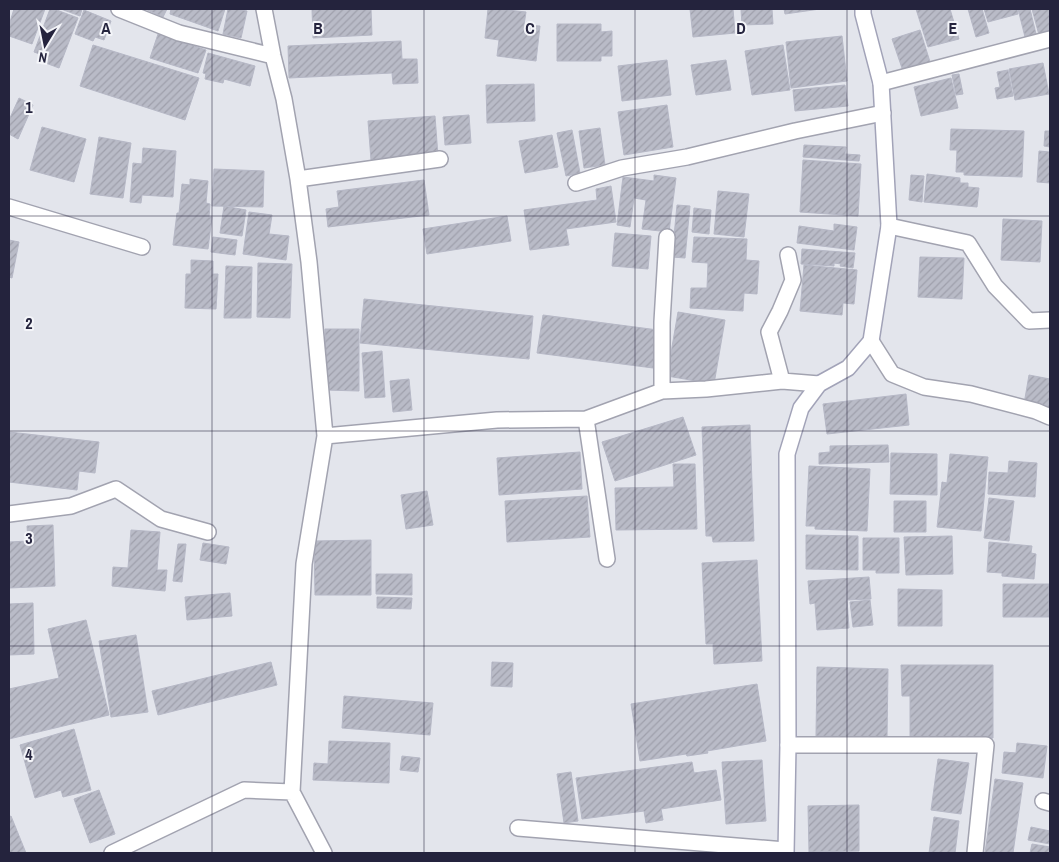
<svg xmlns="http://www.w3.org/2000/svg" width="1059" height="862" font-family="'Archivo Narrow',sans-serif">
<defs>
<pattern id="building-hatch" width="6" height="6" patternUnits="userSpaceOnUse" patternTransform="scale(1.25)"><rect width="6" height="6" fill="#b9bbc7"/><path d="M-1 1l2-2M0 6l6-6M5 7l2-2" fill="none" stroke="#9fa0ac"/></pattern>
</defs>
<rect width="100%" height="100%" fill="#e3e5ec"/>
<!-- building -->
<path fill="url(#building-hatch)" stroke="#b6b8c6" d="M14,9H45L32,44L9,36V25Z
M50,9H54L78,18L59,68L43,62L45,56L34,52Z
M61,9H82L80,16Z
M145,9H167L163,17Z
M171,9H225L218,31L170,14Z
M228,9H236L247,11L241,38L223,34Z
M312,9H371L372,35L313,38Z
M488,9H498L526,12L524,25L540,26L536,61L497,56L499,40L485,38Z
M690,9H733L735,33L693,37Z
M741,9H772L773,24L742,25Z
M784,9H820L785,14Z
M916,9H950L959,39L928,47Z
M968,9H982L989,33L976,37Z
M984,9H1017L1018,14L988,22Z
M1018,9H1030L1036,34L1025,37Z
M1032,9H1050V32L1039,35Z
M84,10L111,21L104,40L95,37L93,41L75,34Z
M557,24H601V32L612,31V56H601V61H557Z
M920,30L931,65L904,74L892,39Z
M158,34L206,50L198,73L150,58Z
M842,36L847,81L791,88L786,42Z
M401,41L402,59H417L418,83L393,84L392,73L289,78L288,46Z
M93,45L199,78L185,120L80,86Z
M783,45L790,90L752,95L745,51Z
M208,53L255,66L250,86L224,79L223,83L205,79L206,74L203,73Z
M667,60L671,95L622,101L618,66Z
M726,60L731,90L696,95L691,65Z
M1043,63L1049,94L1015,100L1009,69Z
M1008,70L1013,96L997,99L995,88L1000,87L997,72Z
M959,74L963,94L956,95L952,75Z
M951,78L958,108L921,116L914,87Z
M534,84L535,121L487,123L486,85Z
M845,85L848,106L795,111L793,90Z
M19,98L33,105L18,139L9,134V120Z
M667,105L673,147L624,155L618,112Z
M469,115L471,143L445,145L443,117Z
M435,116L438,156L371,160L368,121Z
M42,127L86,139L74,182L30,170Z
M600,128L605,165L584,168L579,131Z
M951,129L1024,131L1022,177L964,175V172H956L957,150H950Z
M572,130L580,173L566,176L557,133Z
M1045,131H1050V147L1044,146Z
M552,135L558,167L525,173L519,141Z
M99,137L131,143L123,198L90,194Z
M804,145L846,147L845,154L860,155L859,161L803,157Z
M143,148L176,151L173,197L142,195L141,203L130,202L133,163L142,164Z
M1039,151L1050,152V183L1037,182Z
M803,160L861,164L858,216L800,212Z
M214,169L264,171L263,207L212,206Z
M927,174L960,178V183H968V187L979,188L977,207L924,202Z
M654,175L676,178L669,232L642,229L646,200L634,198L630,227L617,225L623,177L654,181Z
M911,175L924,176L922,202L909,200Z
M190,179L208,181L206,203L210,204L209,217H212L208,249L173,245L177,213H179L182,184L190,185Z
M424,180L429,215L328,227L326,209L339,207L337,191Z
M611,186L616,222L566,229L569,245L530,250L524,210L597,200L596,189Z
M718,191L749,194L744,237L714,234Z
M677,205L690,206L685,258L672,257Z
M224,206L246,210L242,236L220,233Z
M694,208L711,210L709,234L692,232Z
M249,212L272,215L269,234L289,236L286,260L243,254Z
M507,216L511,241L427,254L423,229Z
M1003,219L1042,221L1040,262L1001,260Z
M834,224L857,227L854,250L797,243L799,226L834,231Z
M615,233L651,236L648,269L612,266Z
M213,237L237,240L235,255L211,252Z
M694,237L747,239L746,260L759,261L757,294L744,293L743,311L690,308L691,288H707L708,263L692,262Z
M9,240L19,242L12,278L9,277Z
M802,249L855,253L853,268L840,266L841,264L834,263V266L801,264Z
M920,257L964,258L962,299L918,297Z
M191,260L213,261V274H218L216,309L185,308L186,274H191Z
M258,263L292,264L290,318L257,317Z
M804,265L857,270L854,304L843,303L842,315L800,311Z
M226,266L252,267L251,318H224Z
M364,299L533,316L529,359L360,343Z
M678,312L725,320L714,384L667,376Z
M543,315L658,330L653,368L537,353Z
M325,329H359V391L325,390Z
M382,351L385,397L365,398L362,353Z
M1029,375L1050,379V408L1024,404Z
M409,379L412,410L393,412L390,381Z
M906,394L909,425L827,434L823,404Z
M683,417L696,455L615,481L602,442Z
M750,425L754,541L713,542L712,536H706L702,427Z
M9,432L99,442L95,473L79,471L77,490L9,482Z
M888,445L889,462L819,464V453L830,452V446Z
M580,452L582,489L499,495L497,458Z
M891,453L937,454V495L890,494Z
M950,454L988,457L981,531L937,527L942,482L947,483Z
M1009,461L1037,463L1035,497L988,494L989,472L1008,473Z
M673,464H695L697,529L616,530L615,488L674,487Z
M809,466L870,469L867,531L815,529V526H806Z
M427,491L433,525L406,529L401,495Z
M587,496L590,537L507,542L505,501Z
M989,498L1014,501L1009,541L984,538Z
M894,501H926V532H894Z
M53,525L55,586L9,588V542L28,541L27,526Z
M131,530L160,532L157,570H167L165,591L112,586L113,567L128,568Z
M806,535L858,536V570L806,569Z
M952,536L953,574L906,575L904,537Z
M863,538H899V573H876V570H863Z
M371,540V595H315L314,541Z
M989,542L1032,546L1031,553L1036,554L1034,579L1002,576V573L987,572Z
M203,543L229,547L226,564L200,560Z
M178,544H186L182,582L173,581Z
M757,560L762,661L714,664L713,644H706L702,563Z
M376,574H412V595L376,594Z
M869,577L871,599L847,600L849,628L817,630L815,603L810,604L808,581Z
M1003,584H1049V617H1003Z
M898,589L942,590V626H898Z
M230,593L232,616L187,620L185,597Z
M377,597L412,598L411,609L377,608Z
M870,600L873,625L853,627L850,602Z
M33,603L34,654L9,655V604Z
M86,620L109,715L9,739V689L59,678L48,629Z
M136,635L148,712L111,717L99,641Z
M271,662L277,685L158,715L152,691Z
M492,662L513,663L512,687L491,686Z
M901,665H993V738H910V696H902Z
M817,667L888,669L887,738L816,736Z
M757,684L766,741L707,751L708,753L687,756L686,754L640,761L631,704Z
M344,696L433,703L430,735L342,728Z
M74,729L91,790L63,797L61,790L35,798L20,745Z
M329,741L390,743L389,783L313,780L314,763L328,764Z
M1017,743L1047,746L1043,778L1002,773L1004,752L1016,753Z
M402,756L420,758L418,772L400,770Z
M938,759L969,763L961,814L931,810Z
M762,760L766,821L726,824L722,762Z
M692,762L694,773L716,770L721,800L661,809L663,820L646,823L644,811L582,819L576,778Z
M571,772L578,821L564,823L557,774Z
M995,779L1023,783L1013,853H985Z
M99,790L115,834L90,843L74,799Z
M859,805V851L809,852L808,806Z
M11,816L26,853H9V817Z
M934,817L959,821L955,853H929Z
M1031,827L1050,831V844L1028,840Z
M1032,844L1050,847V853H1030Z"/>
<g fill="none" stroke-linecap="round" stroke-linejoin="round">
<defs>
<path id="street" d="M119,9L179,33L273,56
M264,9L273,56L284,99L298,179L309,262L325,436L304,564L292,792L324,853
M881,83L1050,39
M298,179L440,159
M576,183L622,168L687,157L795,131L883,113
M9,207L142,247
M889,226L968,243L995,286L1029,321L1050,320
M871,341L892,374L924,387L971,394L1036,411L1050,417
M782,381L769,332L780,311L793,280L788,255
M662,391V322L667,237
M586,419L607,559
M325,436L497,420L586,419L662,391L706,389L782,381L819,384
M9,514L71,506L116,489L161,519L208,532
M788,745H986L975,853
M1043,801L1050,803
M518,828L785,850
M112,853L244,790L292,792"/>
<path id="secondary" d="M786,853L788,745L787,454L801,408L819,384L848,368L871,341L889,226L881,83L863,14V9"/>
</defs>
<!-- street casing -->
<use href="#street" stroke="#a2a3b0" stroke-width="18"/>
<!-- secondary casing -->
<use href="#secondary" stroke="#a2a3b8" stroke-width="18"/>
<!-- street -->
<use href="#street" stroke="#fff" stroke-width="15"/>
<!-- secondary -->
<use href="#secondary" stroke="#fff" stroke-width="15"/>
</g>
<!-- grid -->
<path fill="none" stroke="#24233d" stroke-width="1" stroke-opacity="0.55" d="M212,9V853M424,9V853M635,9V853M847,9V853M9,216H1050M9,431H1050M9,646H1050"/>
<g font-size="16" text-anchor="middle" font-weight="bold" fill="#24233d" stroke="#f4f5f9" stroke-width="4" stroke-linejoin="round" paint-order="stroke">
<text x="106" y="34">A</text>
<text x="318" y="34">B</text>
<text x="530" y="34">C</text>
<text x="741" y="34">D</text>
<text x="953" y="34">E</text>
<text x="29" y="113">1</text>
<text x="29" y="329">2</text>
<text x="29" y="544">3</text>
<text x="29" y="760">4</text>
</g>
<!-- border -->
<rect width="1059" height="862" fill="none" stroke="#24233d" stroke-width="20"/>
<!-- north arrow -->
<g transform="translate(45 45) rotate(190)" stroke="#f4f5f9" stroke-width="4" paint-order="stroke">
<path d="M0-4L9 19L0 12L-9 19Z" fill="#24233d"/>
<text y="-8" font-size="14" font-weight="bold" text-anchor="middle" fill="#24233d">N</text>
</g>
</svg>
